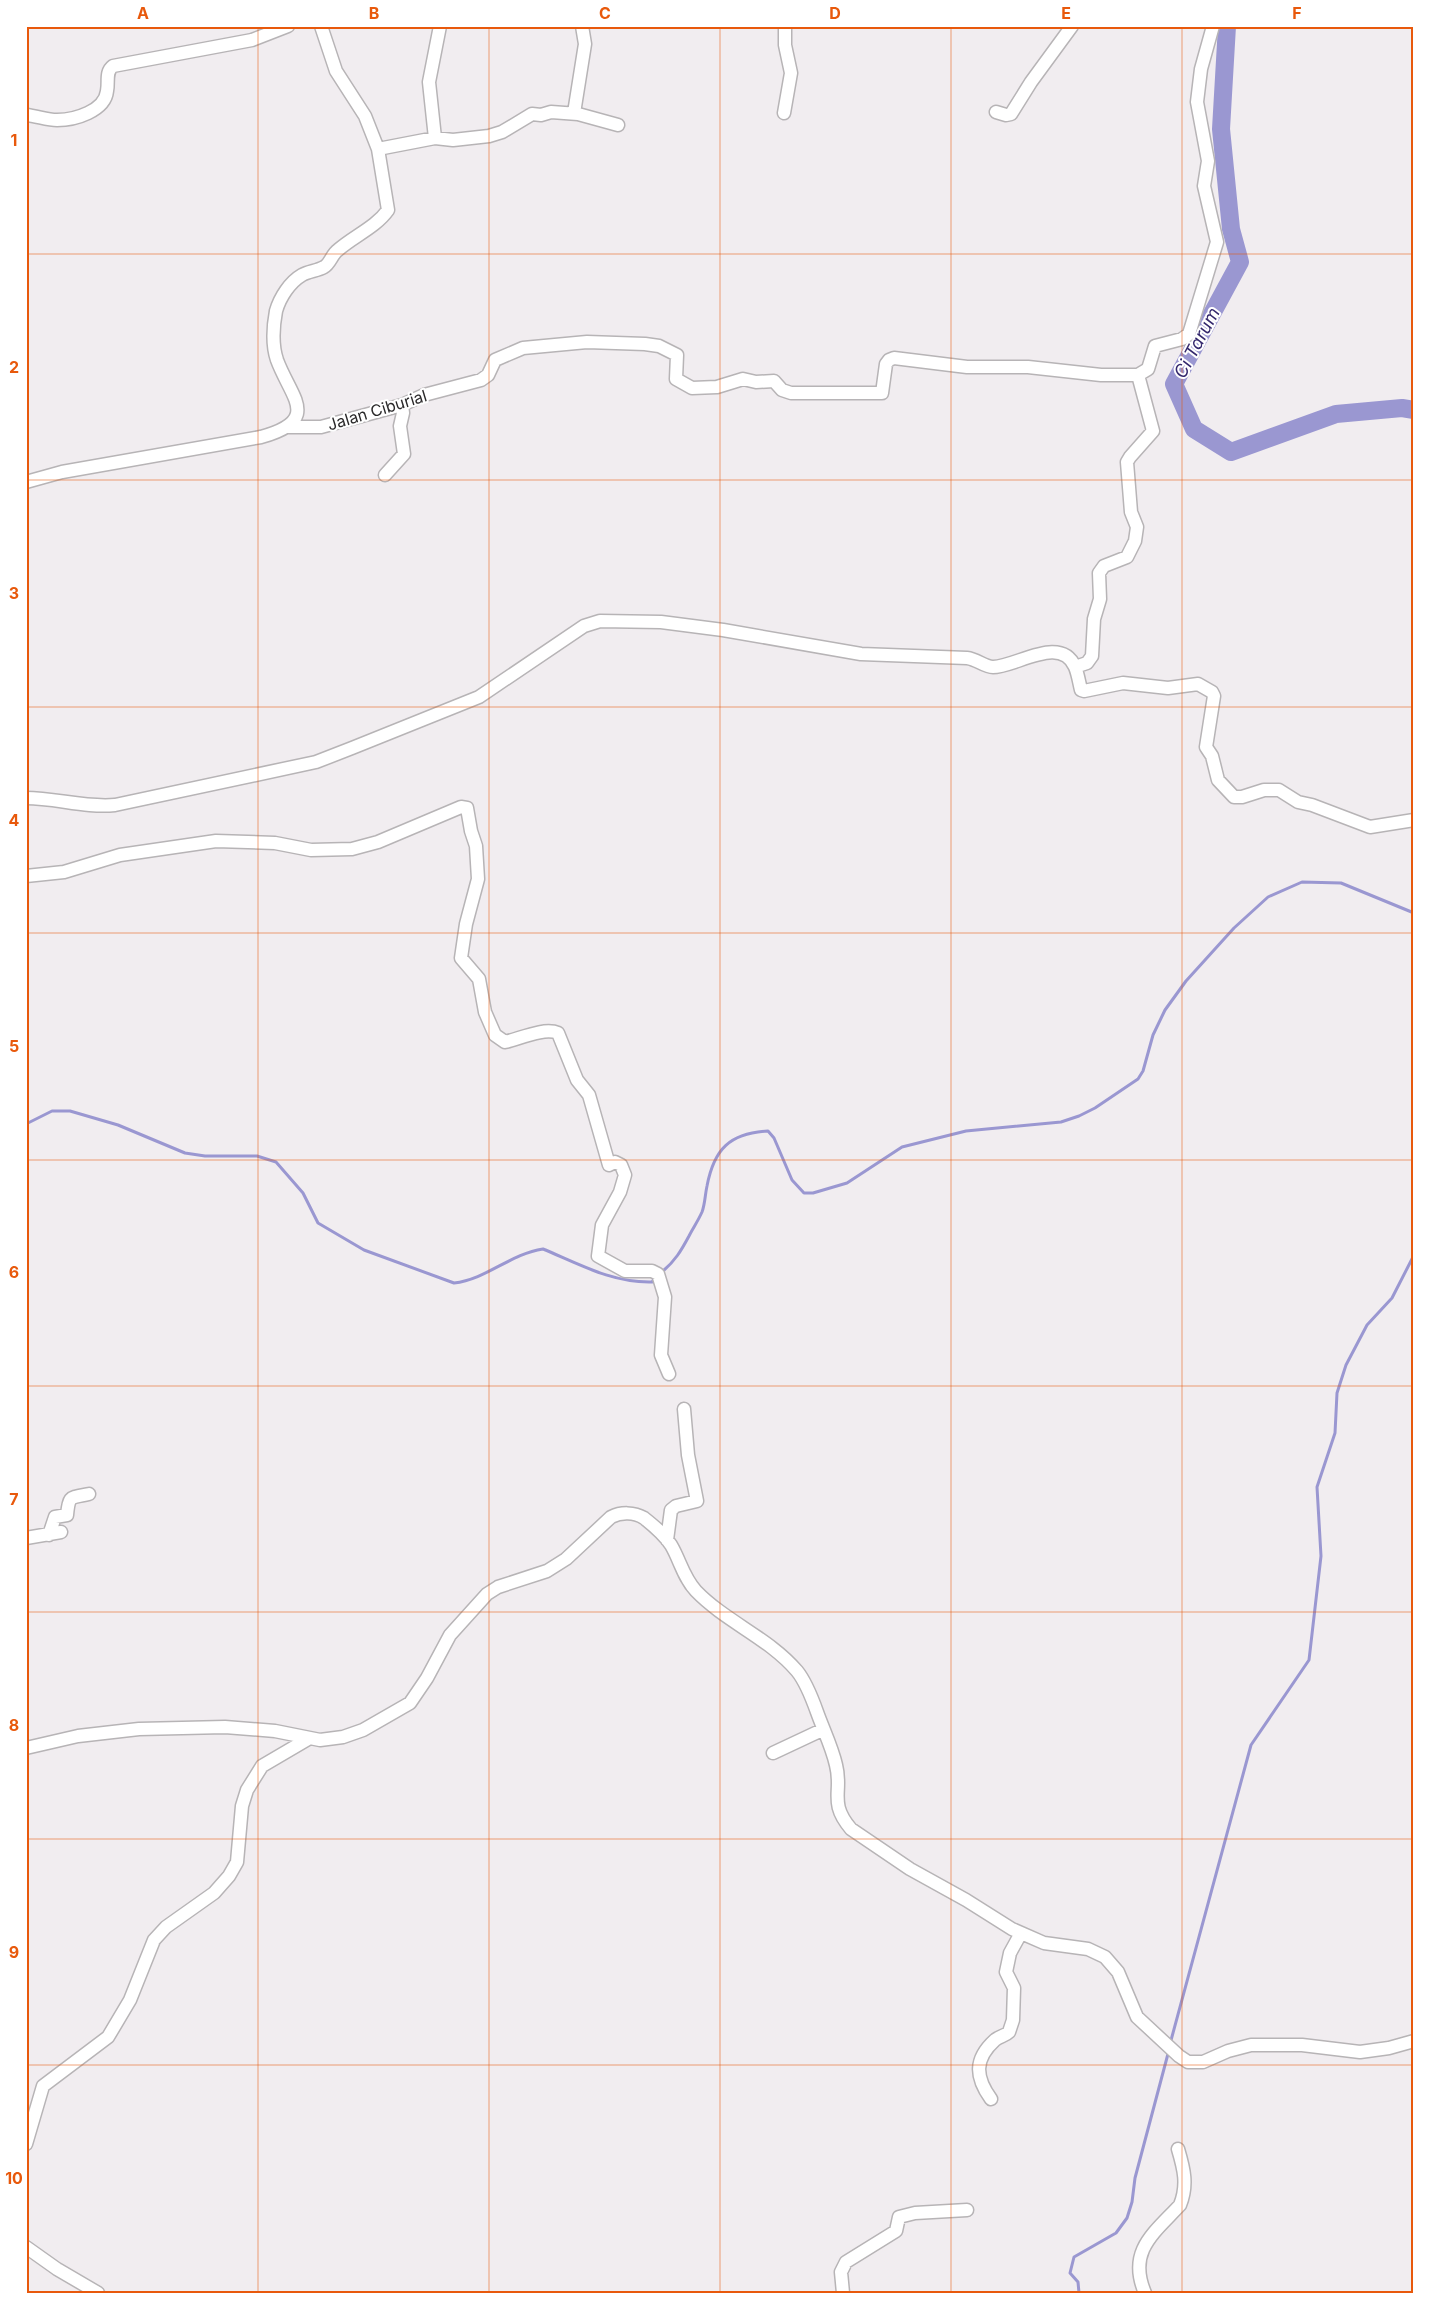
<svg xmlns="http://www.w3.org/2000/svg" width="1440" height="2319" font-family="Inter,sans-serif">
<rect width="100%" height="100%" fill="#f1edf0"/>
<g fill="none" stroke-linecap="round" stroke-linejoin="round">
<!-- stream -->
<path stroke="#9a97d1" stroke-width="3" d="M26,1124L52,1111H70L118,1125L185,1153L205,1156H257L276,1162L303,1193L318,1223L364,1250L454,1283C487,1279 510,1254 543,1249C579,1264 612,1283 652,1282L655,1278
M662,1272C675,1261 681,1251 689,1236C693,1228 698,1221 702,1212C705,1204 705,1195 707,1186C714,1149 730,1133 768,1131L774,1138L792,1180L804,1193H813L847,1183L902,1147L966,1131L1061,1122L1079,1116L1095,1108L1138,1079L1143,1071L1153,1035L1165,1010L1186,981L1234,928L1268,897L1302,882L1341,883L1414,913
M1170,2044L1251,1745L1309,1660L1321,1556L1317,1487L1335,1433L1337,1393L1346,1365L1367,1325L1392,1298L1414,1255
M1079,2293L1078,2282L1070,2273L1074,2257L1116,2233L1127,2218L1132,2202L1135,2178L1169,2050"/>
<!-- river -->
<path stroke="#9a97d1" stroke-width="18" d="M1227,26L1221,129L1231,229L1240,262L1174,384L1194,429L1231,452L1336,414L1402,408L1414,410"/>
<defs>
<path id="minor" d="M996,112L1006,115L1011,114L1031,82L1072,26
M574,113L585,44L582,26
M784,113L791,73L785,45V26
M26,115C37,116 47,120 57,120C75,120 105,111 107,91C109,82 105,72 113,66L252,40L288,26
M435,138L429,82L440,26
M378,149L435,138L453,140L489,136L502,132L532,114L541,115L551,112L578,114L618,125
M288,427H321L402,405L424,395L481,380L488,375L495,360L523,348L587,342L645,344L659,346L677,355L676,379L692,388L717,387L743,379L756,382L774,381L782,390L791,393H882L886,364L889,360L894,358L967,367H1028L1101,375H1138L1148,369L1155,346L1182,339L1189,334L1217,242L1204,186L1208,161L1197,102L1201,69L1213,26
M385,475L404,454L400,426L403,413L402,405
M26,482L62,472L261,437C322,420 291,398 277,360C272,345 273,327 276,311C280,297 290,282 302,275C309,271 317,271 324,267C330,264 332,254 338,250C354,236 376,227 388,210L378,149L365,116L336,71L321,26
M1075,667L1087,663L1092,656L1094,619L1100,599L1099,573L1104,566L1127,557L1135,541L1137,527L1131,512L1127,462L1130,457L1153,431L1138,375
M26,798C56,798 85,808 115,805L316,762L352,748L479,697L584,626L600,621L661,622L723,630L861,654L967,658C977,659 984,667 993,667C1016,667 1061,634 1075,667C1078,674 1079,682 1081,690L1084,691L1123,683L1168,688L1198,684L1212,692L1214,696L1206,747L1212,756L1218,780L1234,797H1242L1264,790H1279L1298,802L1312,805L1370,827L1414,820
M26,876L64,872L120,855L216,841L275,843L311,850L352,849L378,842L461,807L467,808L471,831L476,846L478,879L466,924L461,958L479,979L485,1012L495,1035L505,1042C519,1039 544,1027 558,1033L577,1080L589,1095L609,1165L615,1162L621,1165L625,1175L620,1192L602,1225L598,1256L625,1271H652L658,1274L665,1297L661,1355L669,1374
M49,1535L55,1517L67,1515C69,1495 70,1498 89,1494
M26,1538L61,1532
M667,1540L671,1510L676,1506L697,1501L688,1455L684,1409
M26,1748L78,1736L139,1729L225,1727L275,1731L320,1740L343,1737L363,1730L410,1703L427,1678L450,1635L487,1594L498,1587L547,1571L566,1559L611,1517C621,1512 634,1512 644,1518C654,1526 664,1534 671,1545C680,1560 683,1577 696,1591C726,1622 769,1638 797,1671C806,1682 812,1698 817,1712C823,1729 832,1747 836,1765C843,1792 828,1802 851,1829L910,1869L966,1900L1012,1929L1044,1943L1088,1949L1105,1957L1118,1972L1137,2017L1179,2056L1188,2062H1203L1228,2051L1251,2045H1302L1360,2052L1389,2048L1414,2041
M773,1753L822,1730
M991,2099C975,2077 974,2059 995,2040C1000,2036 1005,2036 1009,2032L1013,2020L1014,1988L1006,1972L1010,1953L1021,1933
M26,2144L43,2086L108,2037L130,2000L154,1940L166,1927L214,1893L229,1876L237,1862L242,1806L247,1790L262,1766L308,1739
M26,2247L57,2269L98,2293
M843,2293L841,2272L846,2262L896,2231L899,2217L915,2213L967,2210
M1145,2293C1127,2251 1154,2233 1180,2205C1188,2185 1184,2169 1178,2149"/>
</defs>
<!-- minor casing -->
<use href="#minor" stroke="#b7b4b6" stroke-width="15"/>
<!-- minor -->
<use href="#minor" stroke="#fff" stroke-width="12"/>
</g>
<!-- grid -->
<path fill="none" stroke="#e8590c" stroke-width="1" stroke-opacity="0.55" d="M258,26V2293M489,26V2293M720,26V2293M951,26V2293M1182,26V2293M26,254H1414M26,480H1414M26,707H1414M26,933H1414M26,1160H1414M26,1386H1414M26,1612H1414M26,1839H1414M26,2065H1414"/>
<g text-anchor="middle" stroke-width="4" stroke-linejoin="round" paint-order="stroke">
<!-- street labels -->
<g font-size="16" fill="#2a292a" stroke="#fff">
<text transform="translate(377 410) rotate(-17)" y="6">Jalan Ciburial</text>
</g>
<!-- water labels -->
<g font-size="18" font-style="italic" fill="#34286d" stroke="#fff">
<text transform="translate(1197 343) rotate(-62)" y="6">Ci Tarum</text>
</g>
</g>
<!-- border -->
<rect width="1440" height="2319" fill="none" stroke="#ffffff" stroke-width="55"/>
<rect x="28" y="28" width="1384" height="2264" fill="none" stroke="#e8590c" stroke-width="2"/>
<g font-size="16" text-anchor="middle" font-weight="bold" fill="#e8590c">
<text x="143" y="19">A</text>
<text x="374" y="19">B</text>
<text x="605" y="19">C</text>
<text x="835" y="19">D</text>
<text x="1066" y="19">E</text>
<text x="1297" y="19">F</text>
<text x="14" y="146">1</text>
<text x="14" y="373">2</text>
<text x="14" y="599">3</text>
<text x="14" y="826">4</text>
<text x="14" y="1052">5</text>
<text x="14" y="1278">6</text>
<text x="14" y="1505">7</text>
<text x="14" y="1731">8</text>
<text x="14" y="1958">9</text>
<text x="14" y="2184">10</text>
</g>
</svg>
